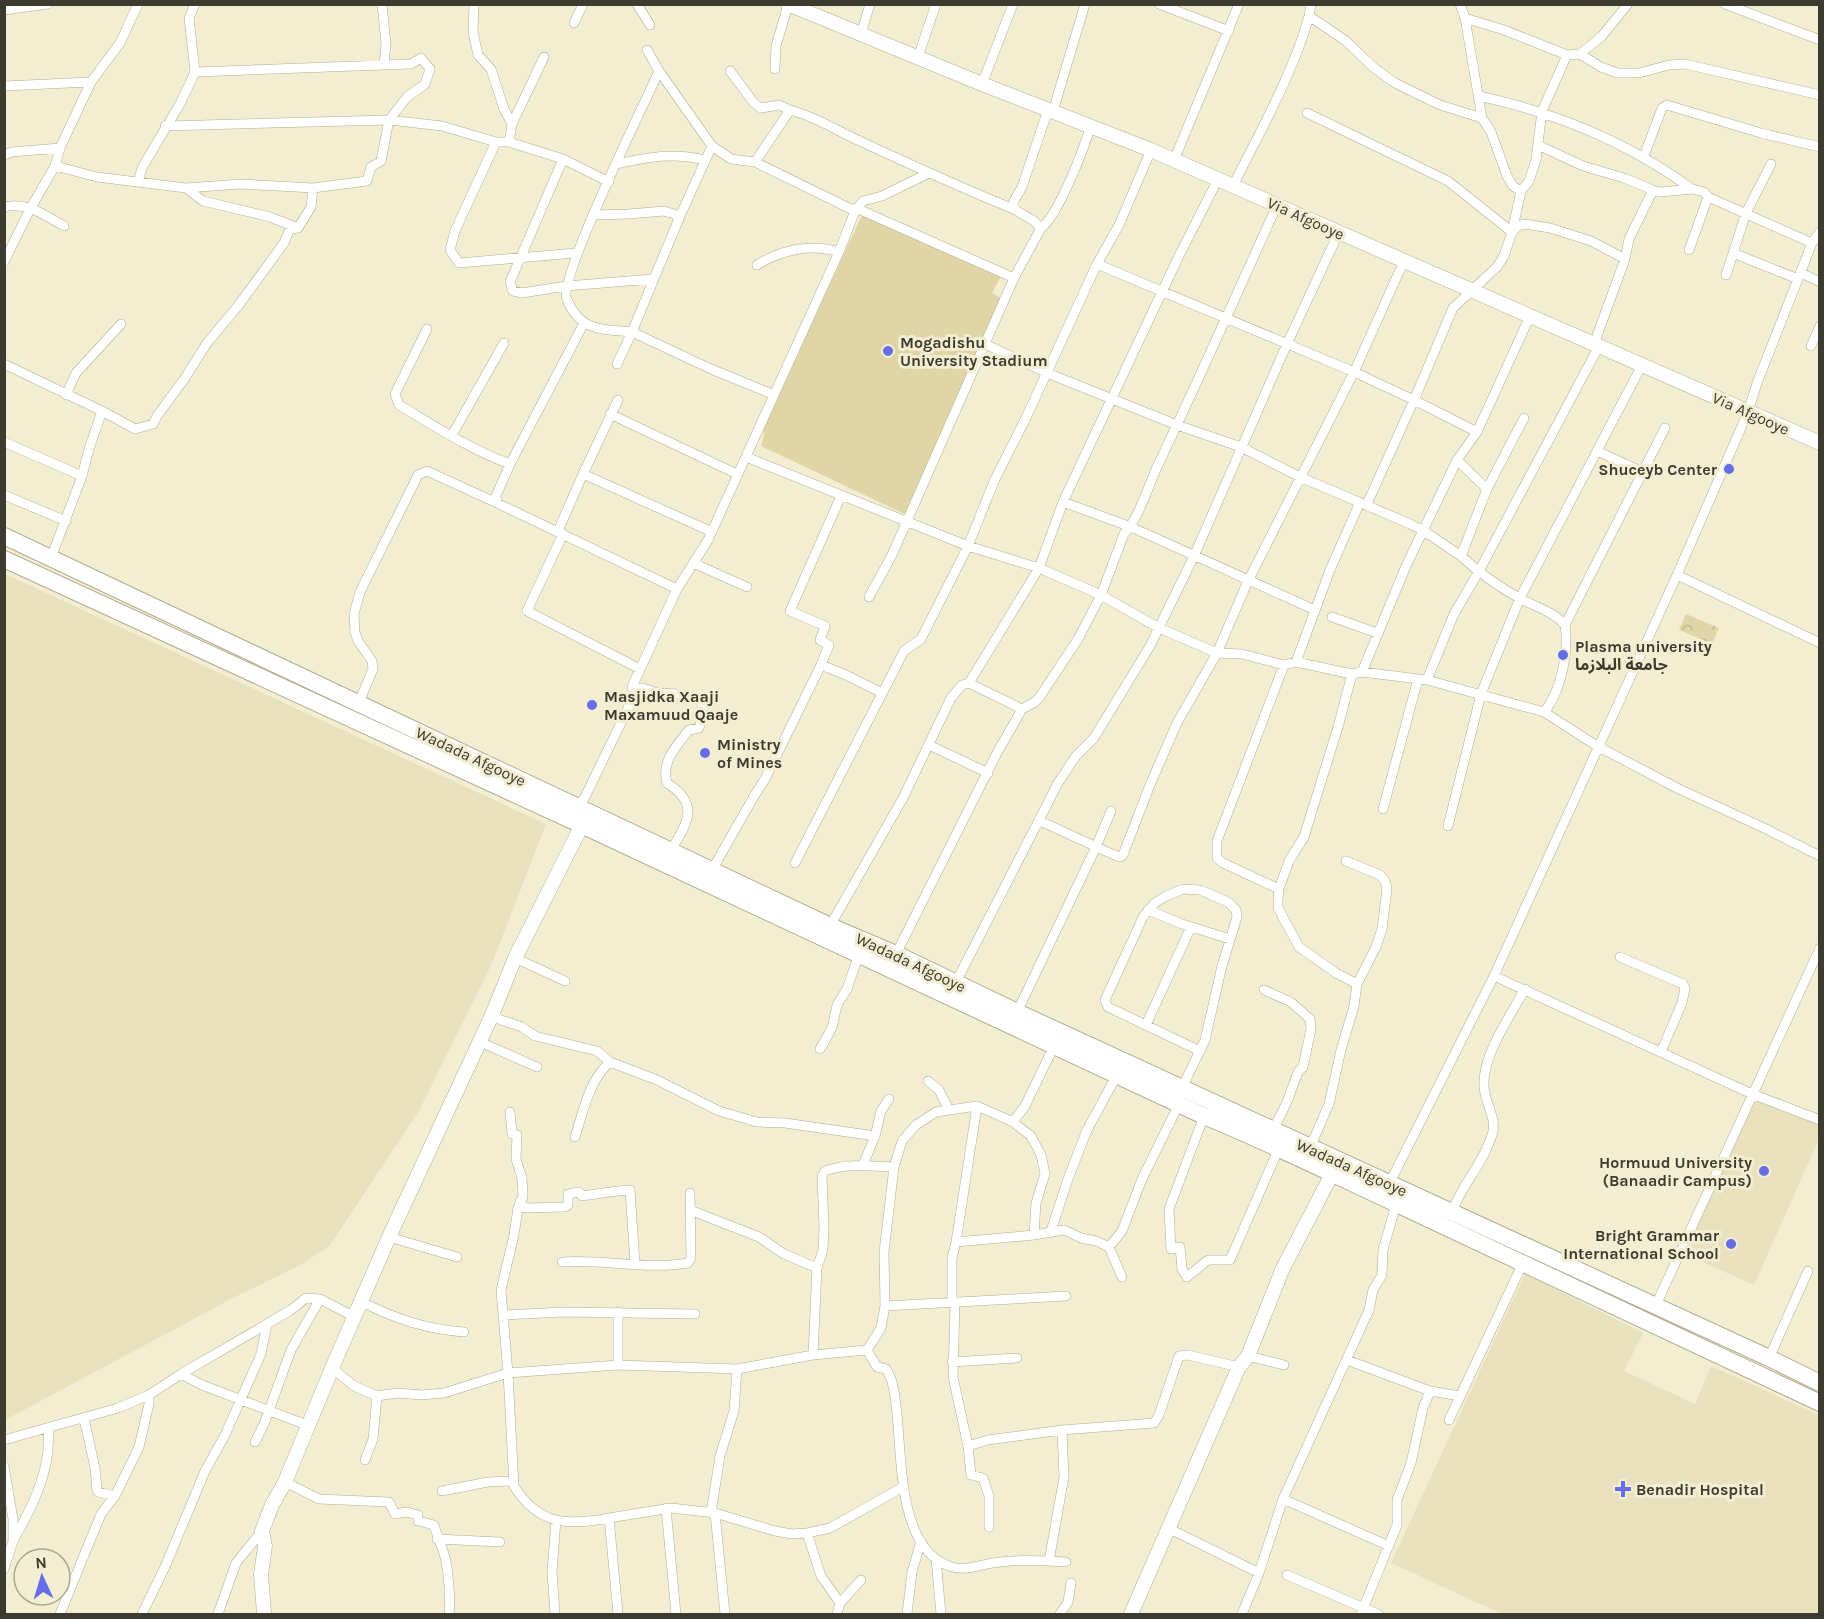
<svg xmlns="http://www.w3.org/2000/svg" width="1824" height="1619" font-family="Karla,'Noto Sans Arabic',sans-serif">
<defs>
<pattern id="park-crowns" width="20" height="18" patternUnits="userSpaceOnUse" patternTransform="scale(1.5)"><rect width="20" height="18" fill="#e0d5a7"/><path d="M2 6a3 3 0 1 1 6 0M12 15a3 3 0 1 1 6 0" fill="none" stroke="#c1b890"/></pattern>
</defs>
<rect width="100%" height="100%" fill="#f3edd1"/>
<!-- built -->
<path fill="#e9e0bd" d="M5,574L546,824L493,961L420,1109L330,1245L304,1263L231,1299L5,1420Z
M1755,1099L1819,1124V1139L1754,1285L1685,1254Z
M1525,1274L1643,1333L1624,1371L1695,1404L1711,1366L1819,1415V1614H1502L1391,1563Z"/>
<!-- park -->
<path fill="url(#park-crowns)" d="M1686,614L1719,628L1712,644L1679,630Z"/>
<!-- garden -->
<path fill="#e0d5a7" d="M863,213L1002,274L992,293L1001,298L907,515L761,446L764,435L763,427Z"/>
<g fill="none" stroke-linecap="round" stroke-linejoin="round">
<defs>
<path id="street" d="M382,4L386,44L384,65
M474,4L473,32L478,55L491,69L504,109L512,124
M637,4L650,25
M1159,4L1229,31
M1311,4L1309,16L1346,41L1373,67L1395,83L1440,105L1482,118
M1460,4L1465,18L1482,118L1491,132L1507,176L1513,186L1521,191L1512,232
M1725,4L1820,40
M4,10L48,4
M1465,18L1504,30L1567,55L1542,111L1536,160L1529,181L1521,191
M574,23L583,4
M861,34L870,4
M647,50L659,71L712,146
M1580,54L1602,36L1628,4
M1567,55L1580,54L1601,67L1617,73H1639L1669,65L1685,64L1820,95
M918,57L936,4
M775,69L776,46L788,5
M730,71L754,103L761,108L779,105L790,110
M982,84L1013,4
M4,86L91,82
M1479,96C1557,113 1628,142 1692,189
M1053,111L1085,4
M1307,113L1448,181L1512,232L1504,256L1497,267L1453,308L1414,400L1477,432
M165,126L389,120L442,126L496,142H509L563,159L609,182
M496,142L455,231L450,250L459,263L576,253
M509,142L512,124L544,57
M1538,145L1583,166L1624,178L1653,190L1660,192L1693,189L1704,192L1708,197L1812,243
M4,155L12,152L60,148
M1644,156L1662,108L1667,105L1761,133L1820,147
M563,159L510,282L513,291L522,293L566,286L653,279
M1174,160L1239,4
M755,162L790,110C817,117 837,131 862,142C912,165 963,189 1014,209
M616,164C649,157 673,152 705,160
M55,166L97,177L186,188L203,201L270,217L298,228L311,207L313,188
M138,182L142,168L181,102L195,72L189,18L195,4
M1233,186C1259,133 1294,72 1309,16
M186,188L241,184L313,188L367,181L371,167L381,161L389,120L407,97L425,84L430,69L421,58L411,64L195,72
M4,207C26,201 46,216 64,226
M856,208L1014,278
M594,215L629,214L664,211L680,216
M1041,228C1059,215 1084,148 1091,125
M1512,232L1518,226L1524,224L1550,228L1591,241L1625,259L1629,239L1653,190
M1689,250L1708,197
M1733,253L1798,279
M4,262L30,209L55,166L60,148L91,82L120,43L138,4
M1097,264L1354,372L1414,400L1367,504
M757,265C781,250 811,243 839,252
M1801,273L1820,282
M1726,275L1746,213L1771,164
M584,323L510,464L496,496L497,503L677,589
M427,329L395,394L399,405C435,426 471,450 510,464
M985,344L1047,373L1177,425L1241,447L1300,477L1410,524L1424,531L1461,556
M1594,344L1625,259
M1811,346L1820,326
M4,364L102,411L89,449L82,476L51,558
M617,364L632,332C602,329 581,332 567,300C557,279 645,103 659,71
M772,394L711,369L632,332L680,216L712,146L731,159L755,162L855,211
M66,395L76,373L121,324
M102,411L135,429L153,424L157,416L185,378L207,343L238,306L284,243L290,229L298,228
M610,414L737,474
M452,435L504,343
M4,442L82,476
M1597,451L1643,472
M746,457L968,546L1039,568L1101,595L1159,628L1217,653L1242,654L1284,665L1296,662L1352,674L1362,672L1427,680L1544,712L1597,746L1679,789L1762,827L1820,856
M1457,460L1487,489L1461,556C1479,573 1499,587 1521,599C1536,607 1554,612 1565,625C1569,651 1561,692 1544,712
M583,474L710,531
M1487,489L1524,418
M4,495L66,521
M1063,502L1131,527L1315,610
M558,531L583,474L618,400
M563,534L527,611L640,669
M693,563L747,587
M1677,575L1820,643
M869,597L892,555L1014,278L1041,228L1034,221L1014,209V201L1022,187L1048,110
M1332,617L1377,633
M1565,625L1665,428
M1296,662L1330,570L1360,502
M821,665L846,675L882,693
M1362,672L1406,566L1457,460L1477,432L1530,316
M1352,674L1338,727L1304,837L1289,861L1279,889L1278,899V908L1299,947L1336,973L1357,984
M1427,680L1454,614L1478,573L1599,346
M969,683L1039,568L1063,502L1177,260L1218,179
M632,687L643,688L657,693L679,694L701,701L704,712L699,728L689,730C676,746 661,762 667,783C700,804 688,822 671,850
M359,702L373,669L372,661L358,641L355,632L354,614L360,592L418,475L427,471L497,503
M929,745L988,773
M576,807L584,799L634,696L632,687L677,589L708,540L839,252L855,211L863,201L882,196L929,173
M1383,809L1418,679
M1040,821L1112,854L1120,857L1123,855L1150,785L1177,723L1217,653L1248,581L1354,372L1404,261
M1448,826L1481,694L1520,598L1642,365
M795,863L904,651L921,639L968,546L995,479L1025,420L1097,264L1119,225L1151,150
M712,870L753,798L765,779L821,665L829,645L820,640L825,626L790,611L841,496
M1279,889L1223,863L1217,858V841L1284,665
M1148,910L1182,924L1230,939
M830,930V926L903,798L951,698L962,685L969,683L1022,709L1035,702L1039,698L1078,639L1101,595L1124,534C1138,520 1149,484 1158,465C1199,379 1238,292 1277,205
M895,956L997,753L1022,709
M1620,957L1683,984L1685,988L1682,1003L1661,1052
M515,958L565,981
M1494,976L1752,1094L1820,1120
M956,982L1058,783L1076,756L1094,738L1150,646L1194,556L1287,344L1339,232
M1264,990L1291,1002L1310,1019L1311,1029L1303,1067L1298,1072L1287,1102L1273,1130
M1017,1012L1096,847L1111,811
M492,1015L501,1020L522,1027L535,1036L597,1051L610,1062L657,1080L719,1111L757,1122L785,1123L875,1136
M1146,1025L1191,927
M480,1042L537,1067
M820,1049L832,1028L837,1005L847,989L859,954
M928,1081L939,1090L949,1110
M510,1112L512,1134L517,1135L516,1159L522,1178L523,1196L518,1208L514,1235L501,1290L508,1373L514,1486C538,1525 568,1526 609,1518L618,1614
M1204,1116L1169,1209L1171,1249L1180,1247L1182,1269L1187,1277L1208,1260H1230L1279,1148
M1013,1122L1025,1106L1055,1044
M575,1137C584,1110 588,1082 610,1062
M1309,1150L1329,1104L1341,1050L1354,1006L1357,984L1376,947L1382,929L1387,888L1385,881L1380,875L1346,861
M863,1165L875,1136L881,1111L889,1099
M1388,1186L1494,976L1677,575L1748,412L1757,383L1798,279L1812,243L1820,232
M520,1202L525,1208L565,1207L568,1205V1194L579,1192L582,1196C598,1194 613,1191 630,1190L635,1264
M690,1210L759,1237L784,1254L817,1268
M1452,1212C1462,1184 1483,1164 1492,1135C1498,1119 1484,1102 1484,1086C1482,1055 1511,1015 1525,989
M1051,1231L1068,1179L1087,1130L1117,1075
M389,1237L457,1257
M956,1242L977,1106
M1109,1247L1122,1231L1142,1179L1179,1104L1182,1088L1205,1040L1222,966L1237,917L1236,910L1228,902L1200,890L1183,889L1166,896L1155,903L1143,917L1105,1000L1108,1007L1200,1051
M562,1262C604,1259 647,1270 688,1263L691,1258L690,1193
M362,1302C396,1319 425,1329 464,1332
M952,1303V1258L956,1242L1034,1235
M955,1303L953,1377L968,1446L988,1440L1062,1430L1154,1423L1159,1415L1179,1356L1188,1355L1239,1367
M885,1306L1066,1296
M1655,1307L1820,948
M503,1315L564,1312L695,1314
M867,1350L881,1328L885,1306L884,1252L894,1167L902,1141L916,1125L936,1112L977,1106L1013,1122L1031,1136L1041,1155L1045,1174L1036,1203L1034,1235L1064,1230L1081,1238L1096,1241L1109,1247L1122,1277
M867,1350L877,1367L886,1369C889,1374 892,1380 893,1386C905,1436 890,1548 952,1567C967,1571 979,1565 993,1563C1016,1559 1042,1561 1066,1562
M813,1355L817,1268L823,1250L824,1228L822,1176L825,1171C846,1163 871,1166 894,1167
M1248,1356L1284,1365
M1769,1358L1808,1271
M1347,1360L1430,1391L1460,1396
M952,1362L1017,1358
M618,1365V1312
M332,1368L354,1386L377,1396L398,1393L422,1395L444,1393L508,1373L618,1365L737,1369L813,1355L867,1350
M181,1374L202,1385L307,1425
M84,1418L95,1468L97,1490L98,1492L115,1496
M1449,1420L1523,1263
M4,1440L118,1408L149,1395L181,1374L291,1310L306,1298L320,1299L355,1317
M255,1442L264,1424L291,1350L320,1299
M968,1446L971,1475L983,1478L989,1496V1527
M365,1460L373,1439L377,1396
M4,1466L13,1519V1541L4,1569
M285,1482L319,1499L389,1502L395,1514L407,1512L418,1515V1521L434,1525C437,1536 442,1546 445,1557C448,1569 451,1601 449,1614
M442,1491L488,1482L513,1481
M1283,1499L1389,1546
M666,1508L676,1614
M711,1513L720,1456L734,1411L737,1369
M715,1513L725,1614
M609,1518L671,1508L715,1513L775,1531L792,1534L807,1533L830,1528L903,1487
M1170,1529L1259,1573
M807,1533L821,1576L840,1603
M437,1539L500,1542
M13,1541C33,1506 52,1468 48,1428
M936,1559L941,1614
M1049,1561L1064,1477L1062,1430
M1287,1575L1378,1614
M60,1614L101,1514L115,1496L139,1447L149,1404V1395
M142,1614L165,1567L205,1471L225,1435L261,1354L267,1324
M218,1614L236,1563L262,1531
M555,1614L552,1572L556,1520
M837,1614L840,1603L861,1580
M907,1614L912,1572L921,1541
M1060,1614L1068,1602L1071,1583
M1242,1614L1259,1573L1283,1499L1369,1310L1373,1290L1382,1275L1383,1250L1397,1201
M1361,1614L1397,1525V1500L1411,1463L1423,1408L1430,1391"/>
<path id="secondary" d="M788,4L982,84L1151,150L1820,443
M264,1614L261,1574L265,1546L262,1531L272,1505L285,1482L332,1368L389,1237L492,1015L515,958L582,825L584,817
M1131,1614L1239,1367L1248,1356L1283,1268L1332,1174"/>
<path id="highway" d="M4,536L830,926L896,954L1017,1012L1769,1358L1820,1383
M4,559L573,821L1204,1116C1270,1143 1334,1175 1399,1205C1539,1271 1679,1338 1820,1403"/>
</defs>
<!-- street casing -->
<use href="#street" stroke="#b3ad92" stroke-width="10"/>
<!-- secondary casing -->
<use href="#secondary" stroke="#b3ad92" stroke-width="15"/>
<!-- highway casing -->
<use href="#highway" stroke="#b3ad92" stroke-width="18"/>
<!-- street -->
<use href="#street" stroke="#fff" stroke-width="9"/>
<!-- secondary -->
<use href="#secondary" stroke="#fff" stroke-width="14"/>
<!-- highway -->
<use href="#highway" stroke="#fff" stroke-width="16"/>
</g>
<!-- markers -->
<g fill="#656ee7" stroke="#f3edd1" stroke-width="2">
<circle cx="888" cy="351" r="6"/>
<circle cx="1729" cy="469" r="6"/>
<circle cx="1563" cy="655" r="6"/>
<circle cx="592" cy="705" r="6"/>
<circle cx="705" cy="753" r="6"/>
<circle cx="1764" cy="1171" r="6"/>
<circle cx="1731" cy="1244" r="6"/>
<path d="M1620 1480h6v6h6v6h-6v6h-6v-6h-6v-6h6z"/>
</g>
<g text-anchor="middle" stroke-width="6" stroke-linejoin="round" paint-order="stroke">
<!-- street labels -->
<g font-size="16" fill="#3d3b30" stroke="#f3edd1">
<text transform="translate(1306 218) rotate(24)" y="6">Via Afgooye</text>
<text transform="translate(1751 413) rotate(24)" y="6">Via Afgooye</text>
<text transform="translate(471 756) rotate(25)" y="6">Wadada Afgooye</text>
<text transform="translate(911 962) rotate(25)" y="6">Wadada Afgooye</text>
<text transform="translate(1352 1167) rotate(24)" y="6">Wadada Afgooye</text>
</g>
<!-- poi labels -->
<g font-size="16" font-weight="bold" fill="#3d3b30" stroke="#f3edd1" text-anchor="start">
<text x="900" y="348">Mogadishu<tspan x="900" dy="18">University Stadium</tspan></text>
<text x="1717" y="475" text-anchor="end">Shuceyb Center</text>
<text x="1575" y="652">Plasma university<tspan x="1575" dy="18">جامعة البلازما</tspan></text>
<text x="604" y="702">Masjidka Xaaji<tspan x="604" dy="18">Maxamuud Qaaje</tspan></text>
<text x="717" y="750">Ministry<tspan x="717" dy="18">of Mines</tspan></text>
<text x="1752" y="1168" text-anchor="end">Hormuud University<tspan x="1752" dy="18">(Banaadir Campus)</tspan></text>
<text x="1719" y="1241" text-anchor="end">Bright Grammar<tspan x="1719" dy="18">International School</tspan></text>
<text x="1636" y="1495">Benadir Hospital</text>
</g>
</g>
<!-- border -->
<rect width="1824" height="1619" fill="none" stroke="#3d3b30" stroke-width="12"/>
<!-- north arrow -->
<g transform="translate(42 1577) rotate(356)"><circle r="28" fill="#f3edd1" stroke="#aaa691" stroke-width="1.5"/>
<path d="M0-4.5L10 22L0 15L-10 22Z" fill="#656ee7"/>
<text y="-9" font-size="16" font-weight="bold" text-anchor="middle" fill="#3d3b30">N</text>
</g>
</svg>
